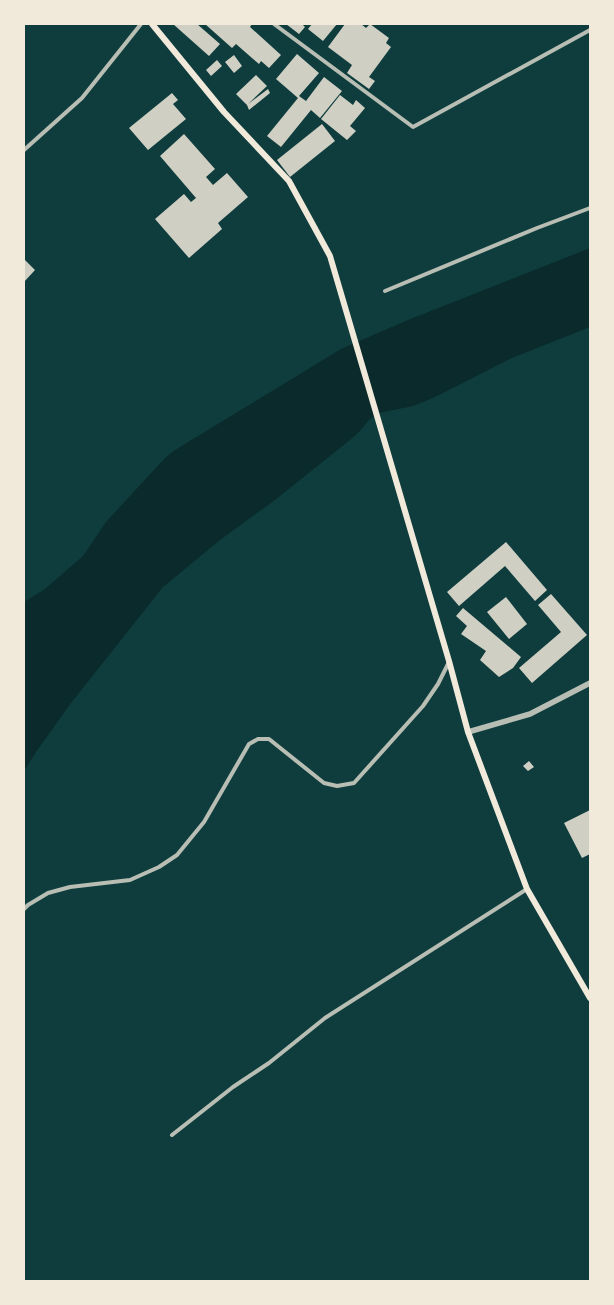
<svg xmlns="http://www.w3.org/2000/svg" width="614" height="1305" font-family="Quicksand,sans-serif">
<rect width="100%" height="100%" fill="#0f3d3e"/>
<!-- water -->
<path fill="#0a2a2b" d="M590,248V327L512,358L433,398L413,406L379,413L369,420L358,433L350,440L275,500L220,540L163,587L71,703L36,752L24,771V602L45,589L83,556L106,522L165,458L175,450L341,349L408,320Z"/>
<!-- building -->
<path fill="#cfcfc3" d="M173,24H197L220,44L209,56Z
M205,24H252L250,27L281,55L269,68L261,61L259,64L236,44L232,48Z
M286,24H302L305,27L299,34Z
M312,24H337L323,41L308,29Z
M345,24H361L366,28L370,24L389,38L386,43L391,47L369,77L375,81L369,89L347,73L352,65L328,47Z
M297,54L319,73L299,96L306,101L324,77L342,91L320,118L311,110L281,147L267,136L298,98L276,79Z
M234,55L242,66L234,73L225,62Z
M217,60L222,66L211,76L206,70Z
M256,75L267,86L248,104L268,89L270,93L249,110L247,105L236,94Z
M172,93L178,100L173,104L186,119L148,150L129,128Z
M340,95L353,105L356,100L365,108L350,126L356,131L347,140L321,119Z
M322,124L335,141L290,177L277,160Z
M184,134L215,169L206,177L213,185L227,173L248,197L218,223L222,229L189,258L155,219L184,194L191,202L196,198L160,156Z
M24,259L35,270L24,282Z
M506,542L547,590L535,601L505,566L459,606L447,592Z
M551,594L587,635L532,683L519,668L561,632L538,605Z
M506,597L527,624L509,639L487,612Z
M463,608L521,657L513,668L499,677L480,660L486,651L461,634L467,626L456,616Z
M529,761L534,767L528,771L523,766Z
M590,810V854L582,858L564,823Z"/>
<g fill="none" stroke-linecap="round" stroke-linejoin="round">
<!-- minor -->
<path stroke="#b8beb3" stroke-width="4" d="M274,24L413,127L590,30
M24,150L82,98L141,24
M385,291L537,228L590,208
M24,909L28,905L48,893L70,887L130,880L159,867L177,855L204,822L249,744L258,739H269L324,783L337,786L354,783L423,706L438,684L449,662
M172,1135L233,1087L269,1063L325,1018L527,889"/>
<!-- tertiary -->
<path stroke="#b8beb3" stroke-width="5.5" d="M468,732L530,714L590,683"/>
<!-- secondary -->
<path stroke="#f1e9da" stroke-width="6" d="M152,24L224,112L289,181L330,256L449,661L468,732L527,889L590,998"/>
</g>
<!-- border -->
<rect width="614" height="1305" fill="none" stroke="#f1e9da" stroke-width="50"/>
</svg>
